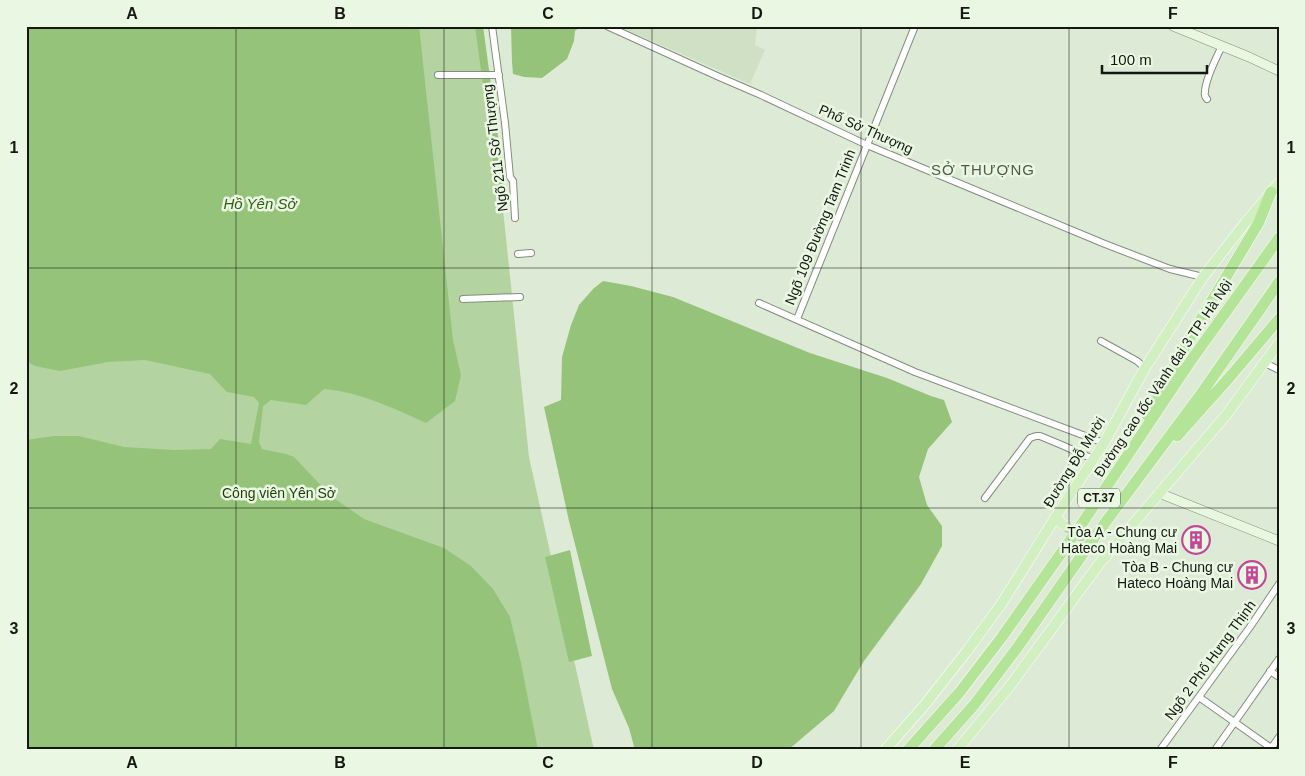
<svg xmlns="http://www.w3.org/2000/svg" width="1305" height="776" font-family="Helvetica,sans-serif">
<rect width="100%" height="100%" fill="#ddebd6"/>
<!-- built -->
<path fill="#cfe0c5" d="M618,26H757L755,45L765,50L750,84Z"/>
<!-- green -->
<path fill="#b3d4a0" d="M26,26H479L500,181L529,457L594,750H26Z"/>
<!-- water -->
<path fill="#96c37a" d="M26,26H419L453,340L461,375L455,401L426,423C393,408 360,392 324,389L306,405L271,400L263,406L259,442L262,449L286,454L294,457L331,496L364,519L444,548L471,566L493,589L510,617L521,663L538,750H26V440L54,436H79L124,447L174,450L211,449L220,439L251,444L259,403L254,397L227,392L210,374L145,360L108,362L60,371L35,366L26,361Z
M511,26H581L575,31L574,41L567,59L542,78L524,77L513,74L512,62Z
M603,281L631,286L673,297L810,353L887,378L931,396L944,400L952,422L928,449L919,477L927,505L942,526V546L921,584L864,661L834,711L788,750H635L629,728L612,689L569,521L544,407L561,400L562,357L571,325L579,305L593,289Z
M570,550L592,656L569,662L545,557Z"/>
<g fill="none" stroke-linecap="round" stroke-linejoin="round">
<!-- canal -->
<path stroke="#96c37a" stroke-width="8" d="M479,26L500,181"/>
<!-- primary-tunnel -->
<path stroke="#bfcbb8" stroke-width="10" stroke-dasharray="10 5" stroke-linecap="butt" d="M1064,525L1095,547"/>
<defs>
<path id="street" d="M492,26L505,123L510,177L513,181L515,218
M607,26L717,76L761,95L867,145L927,170L1105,244L1170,269L1203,277
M438,75H499
M1207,99C1205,96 1204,96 1205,92C1205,80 1216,58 1222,46
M518,254L531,253
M463,299L520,297
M759,303L915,372L1104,443
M797,319L915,26
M1101,341L1137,361L1145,368
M1265,363L1279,370
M985,498L1030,438L1036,436H1040L1064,446L1093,459
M1270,671L1279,677
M1199,697L1274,750
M1160,750L1250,627L1279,584
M1215,750L1279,659
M1270,750L1279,737"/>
<path id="secondary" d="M1173,26L1249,57L1279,71
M1159,493L1279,541"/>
<path id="primary" d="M1055,518L1064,525
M1095,547L1107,555
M885,750L923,707L967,651L1002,603L1055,518L1104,443L1145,368L1203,277L1246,222L1279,183
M957,750L1010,686L1099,564L1227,414L1279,343"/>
<path id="highway" d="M1147,415L1192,334L1259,222L1271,192
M1177,436L1228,379L1279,319
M908,750L959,693L1002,637L1081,525L1192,359L1279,238
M934,750L974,705L1017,648L1096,535L1201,394L1279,282"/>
</defs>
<!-- street casing -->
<use href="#street" stroke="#828e7b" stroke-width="8"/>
<!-- secondary casing -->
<use href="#secondary" stroke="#828e7b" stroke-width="10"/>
<!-- primary casing -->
<use href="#primary" stroke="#fff" stroke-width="11"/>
<!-- highway casing -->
<use href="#highway" stroke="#fff" stroke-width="12"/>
<!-- street -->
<use href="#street" stroke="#fff" stroke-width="6"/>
<!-- secondary -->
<use href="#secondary" stroke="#e8f7e0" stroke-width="9"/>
<!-- primary -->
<use href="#primary" stroke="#d2efc1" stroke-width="10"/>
<!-- highway -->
<use href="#highway" stroke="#b4e497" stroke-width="11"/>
</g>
<!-- grid -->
<path fill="none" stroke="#141811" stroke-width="1" stroke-opacity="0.55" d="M236,26V750M444,26V750M652,26V750M861,26V750M1069,26V750M26,268H1279M26,508H1279"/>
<!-- icons -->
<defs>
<symbol id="building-ring" viewBox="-11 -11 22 22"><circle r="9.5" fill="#eaf8e3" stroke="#c34797" stroke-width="1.5"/><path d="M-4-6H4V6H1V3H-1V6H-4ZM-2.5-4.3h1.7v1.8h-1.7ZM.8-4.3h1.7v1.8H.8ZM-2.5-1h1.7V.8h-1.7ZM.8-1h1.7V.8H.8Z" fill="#c34797"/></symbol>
</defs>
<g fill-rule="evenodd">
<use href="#building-ring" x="1180" y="524" width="32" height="32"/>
<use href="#building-ring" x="1236" y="559" width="32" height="32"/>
</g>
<g text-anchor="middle" stroke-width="5" stroke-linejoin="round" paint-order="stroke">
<!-- shield labels -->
<rect fill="#eaf8e3" stroke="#545b50" stroke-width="1" x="1078" y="488.5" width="42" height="19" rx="4"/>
<g font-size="12" font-weight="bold" fill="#141811">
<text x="1099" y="502">CT.37</text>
</g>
<!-- street labels -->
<g font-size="14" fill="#141811" stroke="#eaf8e3">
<text transform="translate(866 129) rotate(24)" y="5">Phố Sở Thượng</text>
<text transform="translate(495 148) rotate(-97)" y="5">Ngõ 211 Sở Thượng</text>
<text transform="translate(820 227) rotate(-68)" y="5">Ngõ 109 Đường Tam Trinh</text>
<text transform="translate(1163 378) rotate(-56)" y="5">Đường cao tốc Vành đai 3 TP. Hà Nội</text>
<text transform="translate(1074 462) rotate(-58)" y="5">Đường Đỗ Mười</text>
<text transform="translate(1210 660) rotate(-54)" y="5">Ngõ 2 Phố Hưng Thịnh</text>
</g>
<!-- park labels -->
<g font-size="14" fill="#1f3b07" stroke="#eaf8e3">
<text x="279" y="498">Công viên Yên Sở</text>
</g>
<!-- poi labels -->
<g font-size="14" fill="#141811" stroke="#eaf8e3" text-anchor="end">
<text x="1177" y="537">Tòa A - Chung cư<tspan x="1177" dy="16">Hateco Hoàng Mai</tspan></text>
<text x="1233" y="572">Tòa B - Chung cư<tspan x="1233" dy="16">Hateco Hoàng Mai</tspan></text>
</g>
<!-- neighbourhood labels -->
<g font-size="15" letter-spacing="1" fill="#505b49" stroke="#eaf8e3">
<text x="983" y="175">SỞ THƯỢNG</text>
</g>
<!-- water labels -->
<g font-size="15" font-style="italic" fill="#345d13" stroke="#eaf8e3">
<text x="260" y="209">Hồ Yên Sở</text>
</g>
</g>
<!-- border -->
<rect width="1305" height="776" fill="none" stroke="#eaf8e3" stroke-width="55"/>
<!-- scale -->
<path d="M1102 65v8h105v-8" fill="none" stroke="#141811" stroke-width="2.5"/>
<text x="1110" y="65" font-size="15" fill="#141811" stroke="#eaf8e3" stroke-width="4" paint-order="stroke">100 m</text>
<rect x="28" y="28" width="1250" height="720" fill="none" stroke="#141811" stroke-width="2"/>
<g font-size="16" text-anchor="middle" font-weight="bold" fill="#141811">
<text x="132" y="19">A</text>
<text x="340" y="19">B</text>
<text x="548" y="19">C</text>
<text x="757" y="19">D</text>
<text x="965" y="19">E</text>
<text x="1173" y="19">F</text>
<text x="14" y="153">1</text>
<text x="1291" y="153">1</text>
<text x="14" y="394">2</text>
<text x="1291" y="394">2</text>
<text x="14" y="634">3</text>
<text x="1291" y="634">3</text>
<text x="132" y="768">A</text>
<text x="340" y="768">B</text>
<text x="548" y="768">C</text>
<text x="757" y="768">D</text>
<text x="965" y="768">E</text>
<text x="1173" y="768">F</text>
</g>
</svg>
